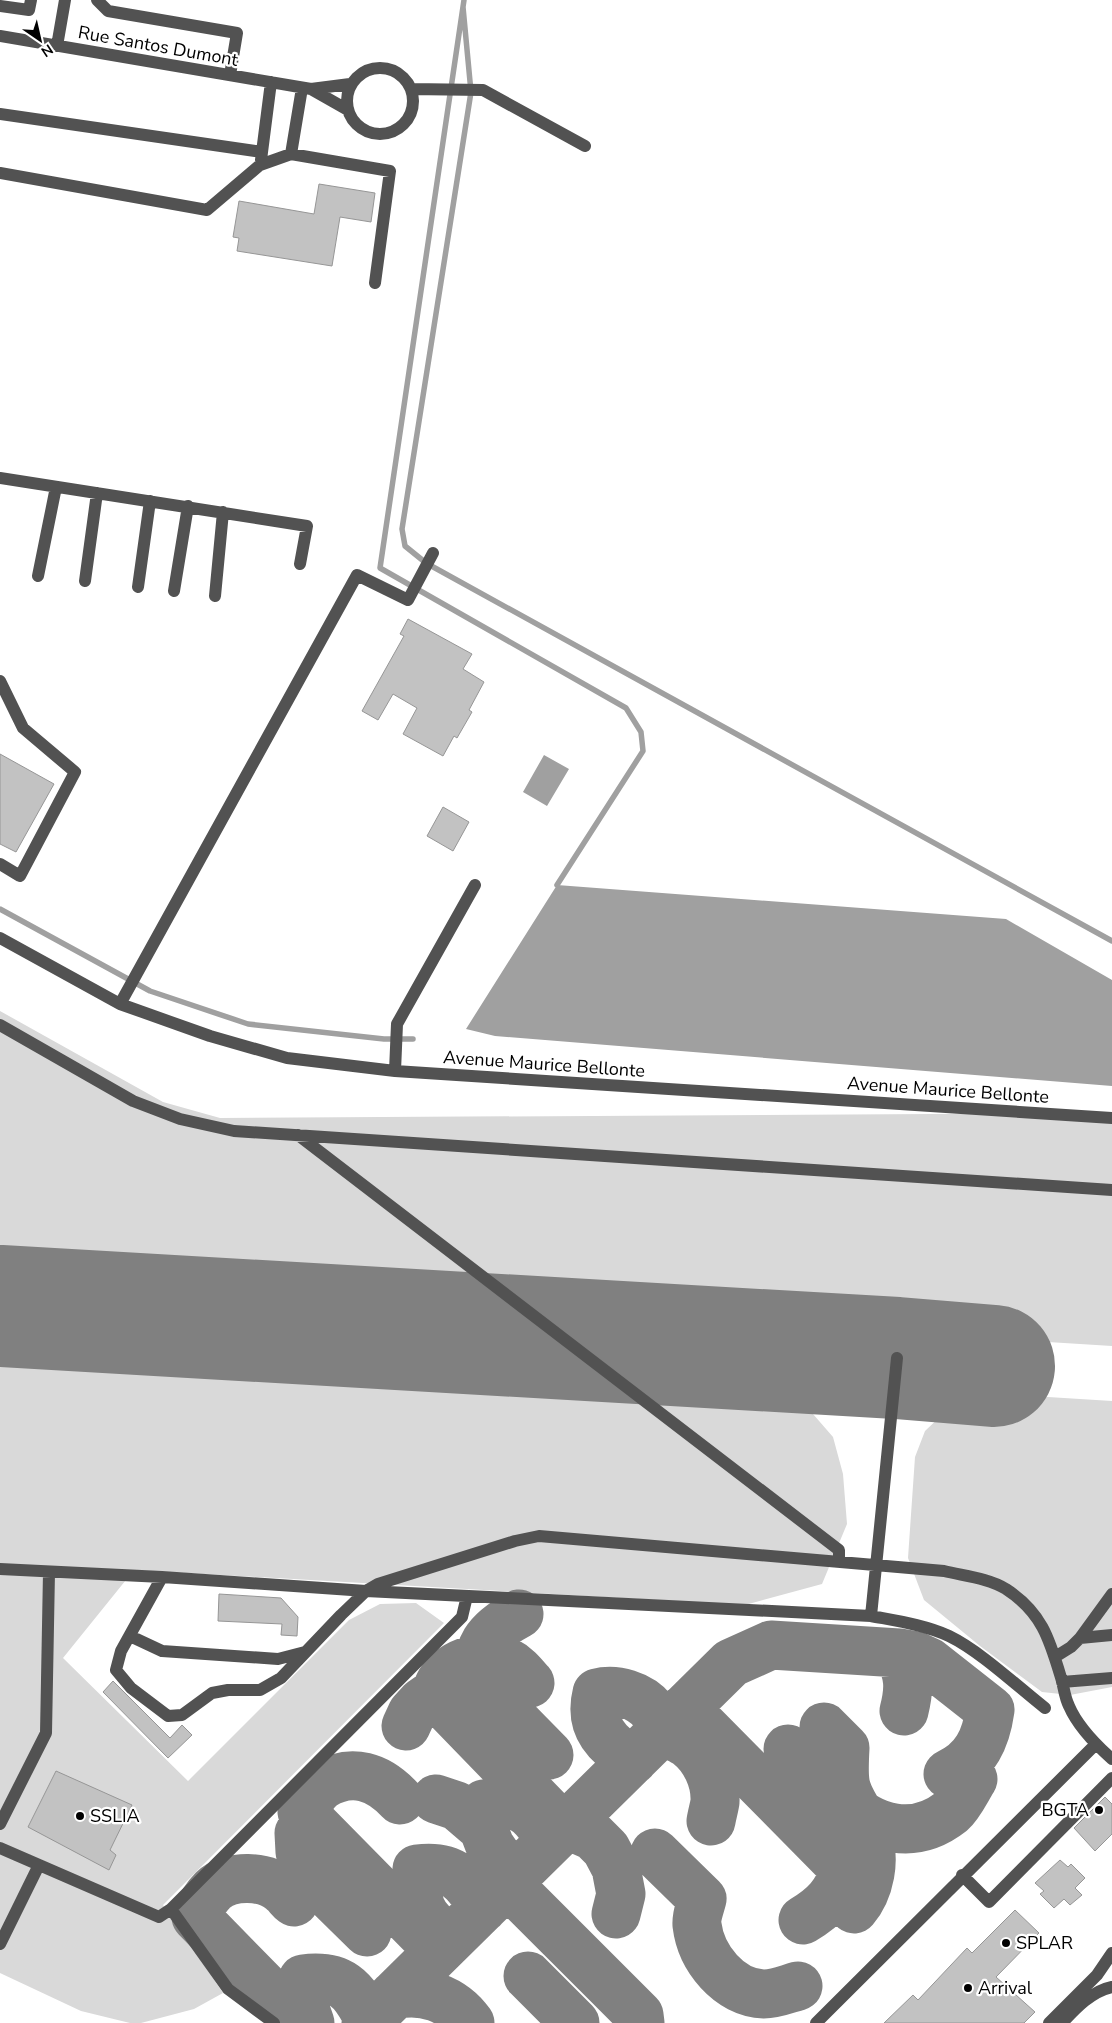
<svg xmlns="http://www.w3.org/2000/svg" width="1112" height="2023" font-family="'Nunito Sans',sans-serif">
<rect width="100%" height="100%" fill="#fff"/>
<!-- green -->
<path fill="#d9d9d9" d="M0,1011L163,1102L220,1118L1112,1113V1346L0,1276Z
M0,1333L643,1370L644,1375L748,1385L794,1402L813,1414L833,1437L843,1474L847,1524L822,1584L745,1605L134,1570L63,1658L188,1781L349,1620L380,1604L416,1603L444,1623L163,1905L223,1993L194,2009L141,2023H130L81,2011L0,1973Z
M998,1394L1112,1401V1687L1070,1695L1042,1692L980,1646L924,1600L908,1558L915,1457L925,1431L944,1413L966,1402Z"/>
<!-- water -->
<path fill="#a0a0a0" d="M544,755L569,769L547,806L523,792Z
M557,885L1006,919L1112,980V1086L495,1036L466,1029Z"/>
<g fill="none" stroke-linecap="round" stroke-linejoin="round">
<!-- stream -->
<path stroke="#a0a0a0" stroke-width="5.5" d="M464,0L380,568L626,708L641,732L643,751L557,885
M463,7L471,92L402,529L405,546L426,563L1112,941
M0,909L150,991L248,1024L384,1039H413"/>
<!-- taxiway -->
<path stroke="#808080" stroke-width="49" d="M899,1653C909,1676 910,1687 904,1711
M530,1683C523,1675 517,1667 507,1662C487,1651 453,1662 441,1681C438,1685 437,1690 435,1695L564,1828
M482,1684C472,1648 489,1630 519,1614
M685,1708L845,1870C837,1894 825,1907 803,1920
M406,1726L412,1713L422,1702L432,1695L450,1686L472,1688L494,1699L549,1755
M824,1727L845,1748C843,1784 843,1789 863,1820
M788,1749C810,1771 856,1809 867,1836C876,1859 870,1890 854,1909
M633,1760C606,1745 589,1725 597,1693C616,1688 640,1695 653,1711C658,1716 660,1725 665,1730C672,1736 681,1739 688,1744C705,1757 716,1780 715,1802C714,1808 712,1815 711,1821
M436,1799L457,1806L478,1824
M842,1799C873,1830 914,1841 951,1812C960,1804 966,1790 973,1779
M400,1800C379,1777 352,1767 323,1785C314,1791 308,1803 302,1812L439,1951
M568,1825L593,1836L606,1849L616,1868L621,1894L616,1914
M299,1833L300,1852L309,1875L367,1932
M655,1853L702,1899C700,1907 696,1917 697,1925C701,1958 729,1993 764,1994C776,1994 787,1989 798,1986
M521,1871L501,1862L490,1846L482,1825L484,1804C514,1799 530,1808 546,1834
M508,1884L639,2015L640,2023
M294,1902C290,1899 287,1894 283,1891C266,1875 230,1874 213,1890C205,1898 200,1907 196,1917L300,2023
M448,1934C419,1921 415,1898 417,1869C453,1864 466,1880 483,1908
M528,1976L575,2023
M394,1995C423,1988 453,1999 470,2023
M310,2023L302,2000L303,1979C341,1974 354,1989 369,2020
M366,2023L731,1663L771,1645L899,1653L916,1656L929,1662L990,1710C986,1739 976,1761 948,1774"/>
<!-- runway -->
<path stroke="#808080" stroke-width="122" d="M0,1306L897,1358L994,1366"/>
</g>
<!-- building -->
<path fill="#c2c2c2" stroke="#969696" d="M319,184L375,193L371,222L340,217L332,266L237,251L239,238L233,237L239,201L314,214Z
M408,619L472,654L463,669L484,682L469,710L472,712L457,738L454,736L443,756L403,734L417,708L393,694L378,720L362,711L404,636L400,634Z
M0,754L54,784L16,852L0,844Z
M443,807L469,822L453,851L427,836Z
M219,1594L281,1598L298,1617L297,1636L281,1635L282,1624L218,1621Z
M113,1681L170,1738L182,1725L192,1735L168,1758L103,1692Z
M56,1771L132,1805L110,1850L116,1855L109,1870L28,1827Z
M1105,1797L1112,1804V1834L1095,1851L1074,1828Z
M1060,1860L1068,1867L1071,1864L1085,1878L1075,1888L1082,1895L1070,1905L1064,1899L1054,1908L1040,1894L1044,1891L1035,1883Z
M1015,1910L1039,1933L996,1977L1035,2012L1024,2023H884L913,1995L918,2000L967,1948L972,1953Z"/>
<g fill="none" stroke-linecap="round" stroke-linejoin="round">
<!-- minor -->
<path stroke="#525252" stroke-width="12" d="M97,0L108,11L237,33L230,75
M0,6L29,10L31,0
M0,36L311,89L350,84
M57,46L65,0
M347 101a33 33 0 1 1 66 0a33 33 0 1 1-66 0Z
M311,89L348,110
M411,89L483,90L585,146
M0,114L262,152
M291,154L302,88
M261,160L271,82
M0,173L207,210L260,165L291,154L390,171L375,283
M0,478L307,526L300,564
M38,576L56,487
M85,581L97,493
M138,587L150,501
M174,591L188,506
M215,596L223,512
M0,681L23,728L75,772L20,876L0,864
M0,938L120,1004L210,1036L287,1058L395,1071L1112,1118
M120,1004L357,575L408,600L433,553
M0,1025L133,1101L180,1119L234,1131L1112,1190
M395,1071L397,1024L475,885
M298,1135L839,1550V1562
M0,1569L162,1577L366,1591L871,1616C897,1621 925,1625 949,1636C980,1651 1017,1686 1045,1708
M162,1577L121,1651L116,1670L131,1688L168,1716L182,1715L212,1693L228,1690H260L281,1678L341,1615L366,1591L378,1584L515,1541L539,1536L944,1571C964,1576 988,1578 1006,1589C1043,1613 1050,1641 1062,1681C1064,1689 1065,1698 1069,1706C1078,1727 1095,1744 1112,1759
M871,1616L897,1358
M130,1636L162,1651L278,1659L305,1652
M1080,1638L1112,1635
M1055,1657L1071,1647L1080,1638L1112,1594
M1062,1682L1112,1678
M0,1824L46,1733L49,1572
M0,1848L159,1917L171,1909
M962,1875L989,1902L1112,1778
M0,1944L39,1865
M274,2023L228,1989L171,1909L462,1617L467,1596
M816,2023L1095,1745
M1049,2023L1097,1975L1112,1953
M1062,2023C1076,2008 1092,1991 1112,1987"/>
</g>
<!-- markers -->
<g fill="#000" stroke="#fff" stroke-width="2">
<circle cx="1099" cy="1810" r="5"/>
<circle cx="80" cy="1816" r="5"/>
<circle cx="1006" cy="1943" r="5"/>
<circle cx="968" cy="1988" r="5"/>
</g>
<g text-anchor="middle" stroke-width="4.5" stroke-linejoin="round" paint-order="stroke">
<!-- street labels -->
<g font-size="18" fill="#000" stroke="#fff">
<text transform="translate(158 46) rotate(10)" y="6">Rue Santos Dumont</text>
<text transform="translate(544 1064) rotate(4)" y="6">Avenue Maurice Bellonte</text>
<text transform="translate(948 1090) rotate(4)" y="6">Avenue Maurice Bellonte</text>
</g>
<!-- poi labels -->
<g font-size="18" fill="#000" stroke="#fff" text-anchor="start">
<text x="1089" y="1816" text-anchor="end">BGTA</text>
<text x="90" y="1822">SSLIA</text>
<text x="1016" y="1949">SPLAR</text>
<text x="978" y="1994">Arrival</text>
</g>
</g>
<!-- north arrow -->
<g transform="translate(40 40) rotate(146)" stroke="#ffffff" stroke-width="4" paint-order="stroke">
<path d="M0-4L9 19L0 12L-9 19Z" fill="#000000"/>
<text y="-8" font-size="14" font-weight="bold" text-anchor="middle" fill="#000000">N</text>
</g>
</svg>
